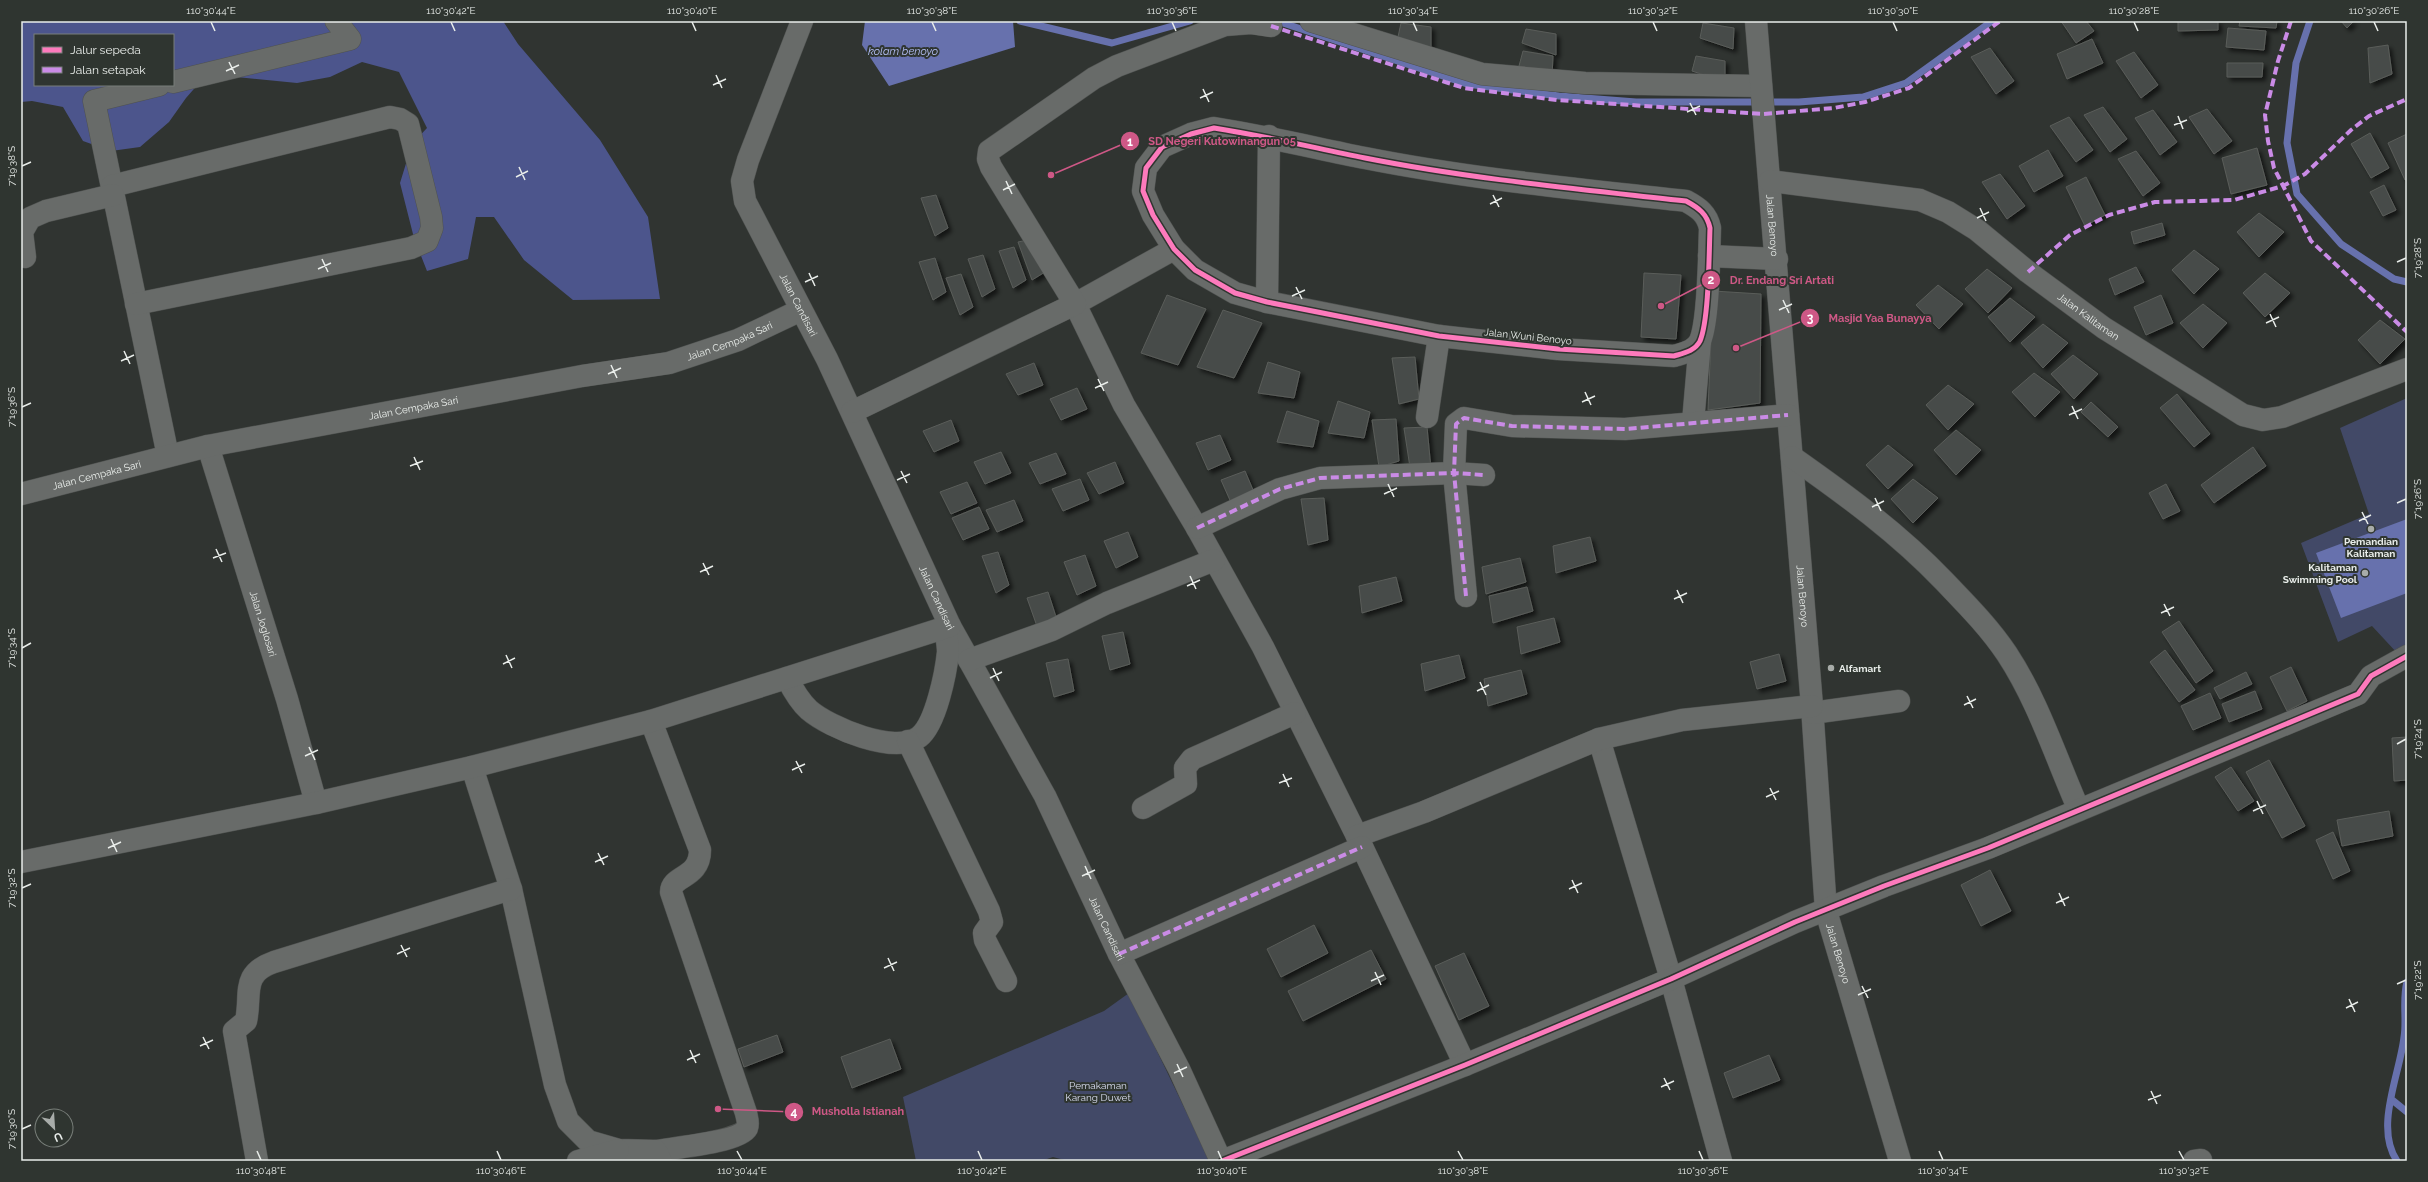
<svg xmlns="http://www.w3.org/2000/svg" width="2428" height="1182" font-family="Raleway,sans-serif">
<defs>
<filter id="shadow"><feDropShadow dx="3.5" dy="3.5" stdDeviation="2" flood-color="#0009"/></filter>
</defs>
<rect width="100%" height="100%" fill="#303431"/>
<!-- green -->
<path fill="#424967" d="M2407,398V650L2398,654L2372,626L2338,642L2301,543L2369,514L2340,428Z
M1129,993L1210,1161H1068L1053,1157L1041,1161H916L903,1097L1104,1011Z"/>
<!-- forest -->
<path fill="#4c558c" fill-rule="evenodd" d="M21,21H503L518,44L600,140L648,217L660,299L573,300L524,260L494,217H476L468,259L427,271L414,238L400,183L412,144L427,128L399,72L362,62L330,77L297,83L207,74L186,98L169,122L140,147L111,151L83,141L63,107L32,101L21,102ZM35,35H173V85H35Z"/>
<!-- water -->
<path fill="#6771ad" d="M865,21H1013L1015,47L889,86L862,45Z
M2407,519V593L2341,618L2316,553Z"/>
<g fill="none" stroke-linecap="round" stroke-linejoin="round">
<!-- stream -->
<path stroke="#6771ad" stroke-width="7" d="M1020,21L1112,43L1190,21
M1277,21L1467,84L1559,96L1636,102H1799L1863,97L1906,83L1992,21
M2310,21L2296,63L2287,143L2297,194L2341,244L2394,279L2407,282
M2391,1099L2407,1112
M2397,1161C2374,1127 2400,1074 2404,1037C2407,1019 2402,1000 2407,982"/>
</g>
<!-- building -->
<path fill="#474b48" stroke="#5a5d5a" filter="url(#shadow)" d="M2061,21H2086L2094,31L2076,43Z
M2178,21H2218V30L2178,31Z
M2240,21H2277L2276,28L2239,26Z
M2341,21H2354L2347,28Z
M1401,23L1431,27V48L1398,37Z
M1703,23L1734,28L1733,49L1700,38Z
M2228,28L2266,31L2264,50L2226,47Z
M1526,29L1556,34V55L1522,43Z
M2092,39L2103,63L2067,79L2057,54Z
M2388,45L2392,74L2370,83L2368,48Z
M1990,48L2014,81L1996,94L1971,57Z
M1523,51L1553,56L1552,77L1519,66Z
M2134,52L2158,85L2141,98L2116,61Z
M1696,56L1725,61V82L1692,71Z
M2227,63H2263L2262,77H2227Z
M2103,107L2127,139L2110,152L2084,115Z
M2207,109L2232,141L2214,154L2189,117Z
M2153,110L2177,142L2160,155L2135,118Z
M2069,117L2093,150L2076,162L2050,126Z
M2370,133L2389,168L2371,178L2351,144Z
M2407,134V179L2405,180L2388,143Z
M2257,148L2267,185L2231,194L2222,158Z
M2048,150L2063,176L2034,192L2019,166Z
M2136,151L2160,183L2143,196L2118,159Z
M2000,174L2025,206L2007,219L1982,182Z
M2086,177L2105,215L2085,226L2066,187Z
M2384,185L2396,210L2383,216L2370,192Z
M936,195L948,228L935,236L921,198Z
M2259,213L2284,232L2259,257L2237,232Z
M2162,223L2165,235L2134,244L2131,232Z
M1033,239L1045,272L1032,280L1018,242Z
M1014,247L1026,280L1013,288L999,251Z
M2194,250L2219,269L2194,294L2172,270Z
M983,255L995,289L982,297L968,259Z
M935,258L946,292L933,300L919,262Z
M2136,267L2144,282L2115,295L2109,279Z
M1987,269L2012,288L1988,313L1965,289Z
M1644,273L1681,275L1676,339L1641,337Z
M2265,273L2290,293L2265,317L2243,293Z
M961,274L973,307L960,315L946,278Z
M1938,285L1963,304L1939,329L1916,305Z
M1713,291L1761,294L1760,403L1708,410Z
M1167,295L1206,309L1178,365L1141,353Z
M2161,295L2173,323L2146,335L2134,307Z
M2010,298L2035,317L2010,342L1988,317Z
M2203,304L2227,323L2203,348L2180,323Z
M1223,310L1262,323L1234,378L1197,367Z
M2380,320L2405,339L2380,364L2358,340Z
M2043,324L2068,343L2043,368L2021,343Z
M2073,355L2098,374L2074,399L2051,374Z
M1415,357L1419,399L1399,404L1392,358Z
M1268,362L1300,372L1294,398L1258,393Z
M1034,363L1043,385L1018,395L1006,374Z
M2034,373L2060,392L2035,417L2012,392Z
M1948,385L1974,404L1948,430L1926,405Z
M1077,388L1087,409L1061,420L1050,399Z
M2177,394L2210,434L2194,447L2160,408Z
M1338,401L1370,412L1364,438L1328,433Z
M2091,402L2118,427L2108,437L2081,412Z
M1287,411L1319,421L1313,447L1277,442Z
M1396,419L1399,461L1379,467L1372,420Z
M951,420L959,441L934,452L923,431Z
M1427,427L1431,469L1411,474L1404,428Z
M1956,430L1981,450L1956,475L1934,450Z
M1220,435L1231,460L1208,470L1196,443Z
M1888,445L1913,465L1888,489L1866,465Z
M2253,447L2266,466L2214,503L2201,485Z
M1001,452L1011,473L985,484L974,462Z
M1056,453L1066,474L1040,484L1029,463Z
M1115,462L1124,483L1099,494L1087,473Z
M1245,471L1256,497L1233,507L1221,480Z
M1080,479L1089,500L1063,511L1052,489Z
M1913,479L1938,498L1913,523L1891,499Z
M967,482L977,503L951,514L940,492Z
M2166,484L2180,511L2163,519L2149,493Z
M1324,498L1328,540L1308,545L1301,499Z
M1014,500L1023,521L997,532L986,510Z
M979,507L989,529L963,540L952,518Z
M1128,532L1138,557L1116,568L1104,541Z
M1590,537L1596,561L1556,573L1553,546Z
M998,552L1009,585L996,593L982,556Z
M1085,555L1096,586L1077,595L1064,562Z
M1520,558L1526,582L1486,594L1482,567Z
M1396,577L1402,601L1362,613L1359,586Z
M1527,587L1533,611L1493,623L1489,596Z
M1048,592L1058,623L1038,629L1027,598Z
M1554,618L1560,642L1521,654L1517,627Z
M2179,621L2213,671L2196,683L2162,632Z
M1123,632L1130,664L1110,670L1102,636Z
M2165,650L2195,690L2179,702L2150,662Z
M1779,654L1786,681L1757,689L1750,662Z
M1459,655L1465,678L1425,691L1421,664Z
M1068,659L1074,691L1054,697L1046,663Z
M2291,667L2307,701L2287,711L2270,677Z
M1521,670L1527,694L1488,706L1484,679Z
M2246,672L2252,684L2220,699L2214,688Z
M2255,691L2262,709L2229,722L2222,704Z
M2210,693L2221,718L2193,730L2181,706Z
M2407,737V780L2394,781L2392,738Z
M2269,760L2305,826L2282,838L2246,772Z
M2231,767L2254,801L2238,811L2215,777Z
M2389,811L2393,836L2342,846L2337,820Z
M2333,832L2350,871L2333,879L2316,840Z
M1990,870L2011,911L1981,926L1961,885Z
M1314,925L1328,953L1281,977L1267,949Z
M1371,950L1386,979L1303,1021L1288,991Z
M1464,953L1489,1006L1459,1020L1435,966Z
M777,1035L783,1052L744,1067L738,1049Z
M890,1039L901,1069L852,1088L841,1057Z
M1769,1055L1780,1080L1733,1098L1724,1073Z"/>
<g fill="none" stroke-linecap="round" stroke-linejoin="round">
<defs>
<g id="minor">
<path id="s1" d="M802,21L748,160L742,181L745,201L827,359L950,626L1045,796L1119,954L1179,1069L1221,1161"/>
<path d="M1311,21L1482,74L1585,83L1761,86"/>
<path id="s2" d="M1756,21L1812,706L1826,911L1900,1161"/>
<path d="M173,82L350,39L336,21"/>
<path d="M159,85L94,101L168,456"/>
<path d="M1214,128C1265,136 1315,148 1365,158C1471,179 1579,189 1686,201C1699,208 1707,214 1710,228C1709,254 1709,320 1700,341C1695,351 1684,353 1674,356L1558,349L1439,336L1267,302L1235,293L1195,270L1174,249L1153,215L1143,191L1146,168L1162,147L1191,134Z"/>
<path id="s3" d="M1770,181L1920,200L1948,212L1977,230L2028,272L2104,328L2243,415L2263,420L2282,417L2407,369"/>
<path d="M112,186L390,117L400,119L408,124L431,217L432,228L427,241L411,248L136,304"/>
<path d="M1174,249L1075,304L1124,405L1197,528L1263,647L1357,836L1465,1065"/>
<path d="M1709,256L1777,259"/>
<path d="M25,257L22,232L30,218L46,211L113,195"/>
<path d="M1267,302L1269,136"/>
<path d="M852,412L1075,304L991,167L988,159L989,151L1094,78L1117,66L1225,25L1251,23L1271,26"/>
<path d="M1427,417L1439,336"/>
<path d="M1693,422L1700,342"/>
<path id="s4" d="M208,446L287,699L316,803"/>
<path d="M1792,457C1846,495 1898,533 1944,581C1966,604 1989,627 2007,654C2038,701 2056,758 2079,810"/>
<path id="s5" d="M21,494L208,446L582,376L669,363L738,340L801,310"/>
<path d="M1197,528L1280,489L1320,478L1454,473L1484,475"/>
<path d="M1466,596L1454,473L1456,424L1464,418L1512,426L1625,429L1788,415"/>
<path d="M969,660L1052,630L1107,603L1214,560"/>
<path d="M787,678C793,690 799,701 809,710C830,728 895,755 919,737C936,724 946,672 948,652C948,644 946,635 945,627"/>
<path d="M1812,713L1899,701"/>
<path d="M651,721L700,850C700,879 671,875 671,892L746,1113C747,1118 749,1123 747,1128C740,1142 672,1148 656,1151"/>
<path d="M1599,739L1671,979L1721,1161"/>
<path d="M908,741L989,911L992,922L984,933L985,940L1006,981"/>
<path d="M472,767L511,889L555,1085L568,1121L588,1141L619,1150L656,1151L661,1161"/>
<path d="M1143,808L1186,784L1185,768L1192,759L1295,713"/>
<path d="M1357,836L1424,812L1599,739L1682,720L1812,706"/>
<path d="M21,862L316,803L472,767L651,721L950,626"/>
<path d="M1119,954L1362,847"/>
<path d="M257,1161L234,1031L246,1021C252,994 240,974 274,962L511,889"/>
<path d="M578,1161L618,1150"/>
<path d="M1222,1161L1465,1065L1671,979L1795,922L1884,886L1988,848L2358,694L2371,676L2407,656"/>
<path d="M2194,1161L2201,1160"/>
</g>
</defs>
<!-- minor casing -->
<use href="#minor" stroke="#4f5250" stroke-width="23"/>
<!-- minor -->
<use href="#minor" stroke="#686b69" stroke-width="22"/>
<!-- quiet -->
<path stroke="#ca8be6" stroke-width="4" stroke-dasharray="8 4" stroke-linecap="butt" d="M2291,21L2278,61L2265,115L2268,141L2274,168L2311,241L2407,332
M1271,26L1464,88L1557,100L1763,114L1834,108L1865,102L1909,88L2000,21
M2028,272L2070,235L2109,215L2155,202L2234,200L2283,186L2305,174L2351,130L2369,116L2407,99
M1197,528L1280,489L1320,478L1454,473L1484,475
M1466,596L1454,473L1456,424L1464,418L1512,426L1625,429L1788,415
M1119,954L1362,847"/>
<defs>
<path id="cycleway" d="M1214,128C1265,136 1315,148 1365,158C1471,179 1579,189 1686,201C1699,208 1707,214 1710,228C1709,254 1709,320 1700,341C1695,351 1684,353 1674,356L1558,349L1439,336L1267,302L1235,293L1195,270L1174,249L1153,215L1143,191L1146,168L1162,147L1191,134Z
M1222,1161L1465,1065L1671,979L1795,922L1884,886L1988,848L2358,694L2371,676L2407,656"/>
</defs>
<!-- cycleway casing -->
<use href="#cycleway" stroke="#2f3530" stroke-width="8"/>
<!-- cycleway -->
<use href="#cycleway" stroke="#fd7abc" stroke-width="5"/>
</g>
<!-- ticks -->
<path fill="none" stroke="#e9edea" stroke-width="1.5" d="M211,22L215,31M451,22L455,31M692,22L696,31M932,22L936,31M1172,22L1176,31M1413,22L1417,31M1653,22L1657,31M1893,22L1897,31M2134,22L2138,31M2374,22L2378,31M229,62L235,74M226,71L239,65M716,75L722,88M713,85L726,79M1203,89L1209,102M1200,98L1213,92M1690,103L1696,115M1687,112L1700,106M2178,116L2183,129M2174,125L2187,120M22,166L31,162M519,167L525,180M516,177L528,171M1006,181L1012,194M1003,190L1015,184M1493,195L1499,207M1490,204L1502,198M1980,208L1986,221M1977,218L1989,212M322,259L328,272M2397,262L2406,258M318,269L331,263M809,273L815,286M805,282L818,276M1296,287L1302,299M1292,296L1305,290M1783,300L1789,313M1779,310L1792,304M2270,314L2276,327M2266,323L2279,317M124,351L130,364M121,361L134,355M611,365L617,378M608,374L621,368M1098,379L1104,391M1095,388L1108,382M1585,392L1591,405M1582,402L1595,396M2072,406L2078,419M22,407L31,403M2069,415L2082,409M414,457L420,470M410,466L423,461M901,471L907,483M897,480L910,474M1388,484L1394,497M1384,494L1397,488M1875,498L1881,511M2397,503L2406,499M1872,507L1884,501M2362,512L2368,524M2359,521L2371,515M216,549L222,562M213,558L226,553M703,563L709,575M700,572L713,566M1190,576L1196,589M1187,586L1200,580M1677,590L1683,603M1674,599L1687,593M2164,604L2170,616M2161,613L2174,607M22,648L31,643M506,655L512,668M503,664L515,658M993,668L999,681M990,678L1002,672M1480,682L1486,695M1477,691L1489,685M1967,696L1973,708M1964,705L1976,699M2397,744L2406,739M309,747L315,760M305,756L318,750M796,761L802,773M792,770L805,764M1283,774L1289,787M1279,783L1292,778M1770,788L1776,800M1766,797L1779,791M2257,801L2263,814M2253,811L2266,805M111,839L117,852M108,848L121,842M598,853L604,865M595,862L608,856M1085,866L1091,879M1082,876L1095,870M1572,880L1578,893M22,888L31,884M1569,889L1582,883M2059,893L2065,906M2056,903L2069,897M401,945L407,957M397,954L410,948M888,958L894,971M884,968L897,962M1375,972L1381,985M1371,981L1384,975M2397,984L2406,980M1862,986L1868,998M1858,995L1871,989M2349,999L2355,1012M2346,1008L2358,1002M203,1037L209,1049M200,1046L213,1040M690,1050L696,1063M687,1060L700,1054M1177,1064L1183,1077M1174,1073L1187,1067M1664,1078L1670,1090M1661,1087L1674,1081M2151,1091L2157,1104M2148,1100L2161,1095M22,1129L31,1125M257,1151L261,1160M497,1151L501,1160M737,1151L742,1160M978,1151L982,1160M1218,1151L1222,1160M1458,1151L1463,1160M1699,1151L1703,1160M1939,1151L1943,1160M2179,1151L2184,1160"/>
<!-- markers -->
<g fill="#a8aca9" stroke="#2f3530" stroke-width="1.5">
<circle cx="2371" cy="529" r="4"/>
<circle cx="2365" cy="573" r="4"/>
<circle cx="1831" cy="668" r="4"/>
</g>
<g text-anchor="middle" stroke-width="4" stroke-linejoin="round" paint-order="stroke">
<!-- street labels -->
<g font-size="10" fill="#e9edea" stroke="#2f3530">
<text dy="4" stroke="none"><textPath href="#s2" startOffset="205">Jalan Benoyo</textPath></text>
<text dy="4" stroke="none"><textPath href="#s1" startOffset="308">Jalan Candisari</textPath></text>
<text dy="4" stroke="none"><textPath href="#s3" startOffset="357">Jalan Kalitaman</textPath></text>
<text transform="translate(1528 336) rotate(6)" y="4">Jalan Wuni Benoyo</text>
<text dy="4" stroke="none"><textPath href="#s5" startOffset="726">Jalan Cempaka Sari</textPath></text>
<text dy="4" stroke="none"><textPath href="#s5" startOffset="402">Jalan Cempaka Sari</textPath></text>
<text dy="4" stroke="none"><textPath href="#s5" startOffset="78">Jalan Cempaka Sari</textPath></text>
<text dy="4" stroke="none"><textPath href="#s2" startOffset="577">Jalan Benoyo</textPath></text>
<text dy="4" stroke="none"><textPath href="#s1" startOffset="632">Jalan Candisari</textPath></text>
<text dy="4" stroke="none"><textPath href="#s4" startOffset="186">Jalan Joglosari</textPath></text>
<text dy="4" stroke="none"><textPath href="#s1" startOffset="1004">Jalan Candisari</textPath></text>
<text dy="4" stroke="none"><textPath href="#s2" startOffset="937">Jalan Benoyo</textPath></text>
</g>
<!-- poi labels -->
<g font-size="10" font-weight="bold" fill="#e9edea" stroke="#2f3530">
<text x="2371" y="545">Pemandian<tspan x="2371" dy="12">Kalitaman</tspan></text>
<text x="2357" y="571" text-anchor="end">Kalitaman<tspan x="2357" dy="12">Swimming Pool</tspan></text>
<text x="1839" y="672" text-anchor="start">Alfamart</text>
</g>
<!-- park labels -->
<g font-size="10" fill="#d9ddf0" stroke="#2f3530">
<text x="1098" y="1089">Pemakaman<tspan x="1098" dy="12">Karang Duwet</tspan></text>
</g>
<!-- water labels -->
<g font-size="11" font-style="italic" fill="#b5c0f8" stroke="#2f3530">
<text x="903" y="55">kolam benoyo</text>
</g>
</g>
<!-- callouts -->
<path fill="none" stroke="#ce5886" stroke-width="1.5" d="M1051 175L1130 141M1661 306L1711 280M1736 348L1810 318M718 1109L794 1112"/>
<g fill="#ce5886" stroke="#2f3530" stroke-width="1.5">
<circle cx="1051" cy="175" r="4"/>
<circle cx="1661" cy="306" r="4"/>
<circle cx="1736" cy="348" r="4"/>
<circle cx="718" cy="1109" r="4"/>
<circle cx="1130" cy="141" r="10"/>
<circle cx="1711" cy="280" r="10"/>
<circle cx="1810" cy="318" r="10"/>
<circle cx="794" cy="1112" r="10"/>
</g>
<g font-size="12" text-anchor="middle" font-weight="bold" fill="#fff">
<text x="1130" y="146">1</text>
<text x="1711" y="284">2</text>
<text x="1810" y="322">3</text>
<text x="794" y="1116">4</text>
</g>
<g font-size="11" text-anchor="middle" font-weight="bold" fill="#ce5886" stroke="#2f3530" stroke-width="4" stroke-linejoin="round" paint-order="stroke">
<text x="1222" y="145">SD Negeri Kutowinangun 05</text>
<text x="1782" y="284">Dr. Endang Sri Artati</text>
<text x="1880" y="322">Masjid Yaa Bunayya</text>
<text x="858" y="1115">Musholla Istianah</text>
</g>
<!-- border -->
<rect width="2428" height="1182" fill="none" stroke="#2f3530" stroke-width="44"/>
<!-- legend -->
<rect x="34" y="34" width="140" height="52" fill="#2f3530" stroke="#797f7a"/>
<rect x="42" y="47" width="20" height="6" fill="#fd7abc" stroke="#797f7a"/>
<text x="70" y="54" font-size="12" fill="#e9edea">Jalur sepeda</text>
<rect x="42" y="67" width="20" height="6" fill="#ca8be6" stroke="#797f7a"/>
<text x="70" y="74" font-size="12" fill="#e9edea">Jalan setapak</text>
<!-- north arrow -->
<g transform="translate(54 1128) rotate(155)"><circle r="19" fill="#2f3530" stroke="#797f7a"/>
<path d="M0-3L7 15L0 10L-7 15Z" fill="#a8aca9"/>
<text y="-6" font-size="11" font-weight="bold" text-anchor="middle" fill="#e9edea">U</text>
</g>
<rect x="22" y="22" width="2384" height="1138" fill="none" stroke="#e9edea" stroke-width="1.5"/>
<g font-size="10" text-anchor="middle" fill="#e9edea">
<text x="211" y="14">110°30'44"E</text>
<text x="451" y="14">110°30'42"E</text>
<text x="692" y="14">110°30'40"E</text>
<text x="932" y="14">110°30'38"E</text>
<text x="1172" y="14">110°30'36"E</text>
<text x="1413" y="14">110°30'34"E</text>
<text x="1653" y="14">110°30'32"E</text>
<text x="1893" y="14">110°30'30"E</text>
<text x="2134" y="14">110°30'28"E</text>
<text x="2374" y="14">110°30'26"E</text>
<text transform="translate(11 166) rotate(-90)" y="4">7°19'38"S</text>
<text transform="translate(2417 258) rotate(-90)" y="4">7°19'28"S</text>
<text transform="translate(11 407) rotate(-90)" y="4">7°19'36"S</text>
<text transform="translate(2417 499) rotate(-90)" y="4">7°19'26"S</text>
<text transform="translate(11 648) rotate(-90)" y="4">7°19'34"S</text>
<text transform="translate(2417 739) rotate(-90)" y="4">7°19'24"S</text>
<text transform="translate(11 888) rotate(-90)" y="4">7°19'32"S</text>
<text transform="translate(2417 980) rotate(-90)" y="4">7°19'22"S</text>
<text transform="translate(11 1129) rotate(-90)" y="4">7°19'30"S</text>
<text x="261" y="1174">110°30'48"E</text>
<text x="501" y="1174">110°30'46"E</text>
<text x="742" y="1174">110°30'44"E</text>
<text x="982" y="1174">110°30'42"E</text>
<text x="1222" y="1174">110°30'40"E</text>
<text x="1463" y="1174">110°30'38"E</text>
<text x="1703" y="1174">110°30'36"E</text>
<text x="1943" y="1174">110°30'34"E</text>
<text x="2184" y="1174">110°30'32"E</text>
</g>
</svg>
